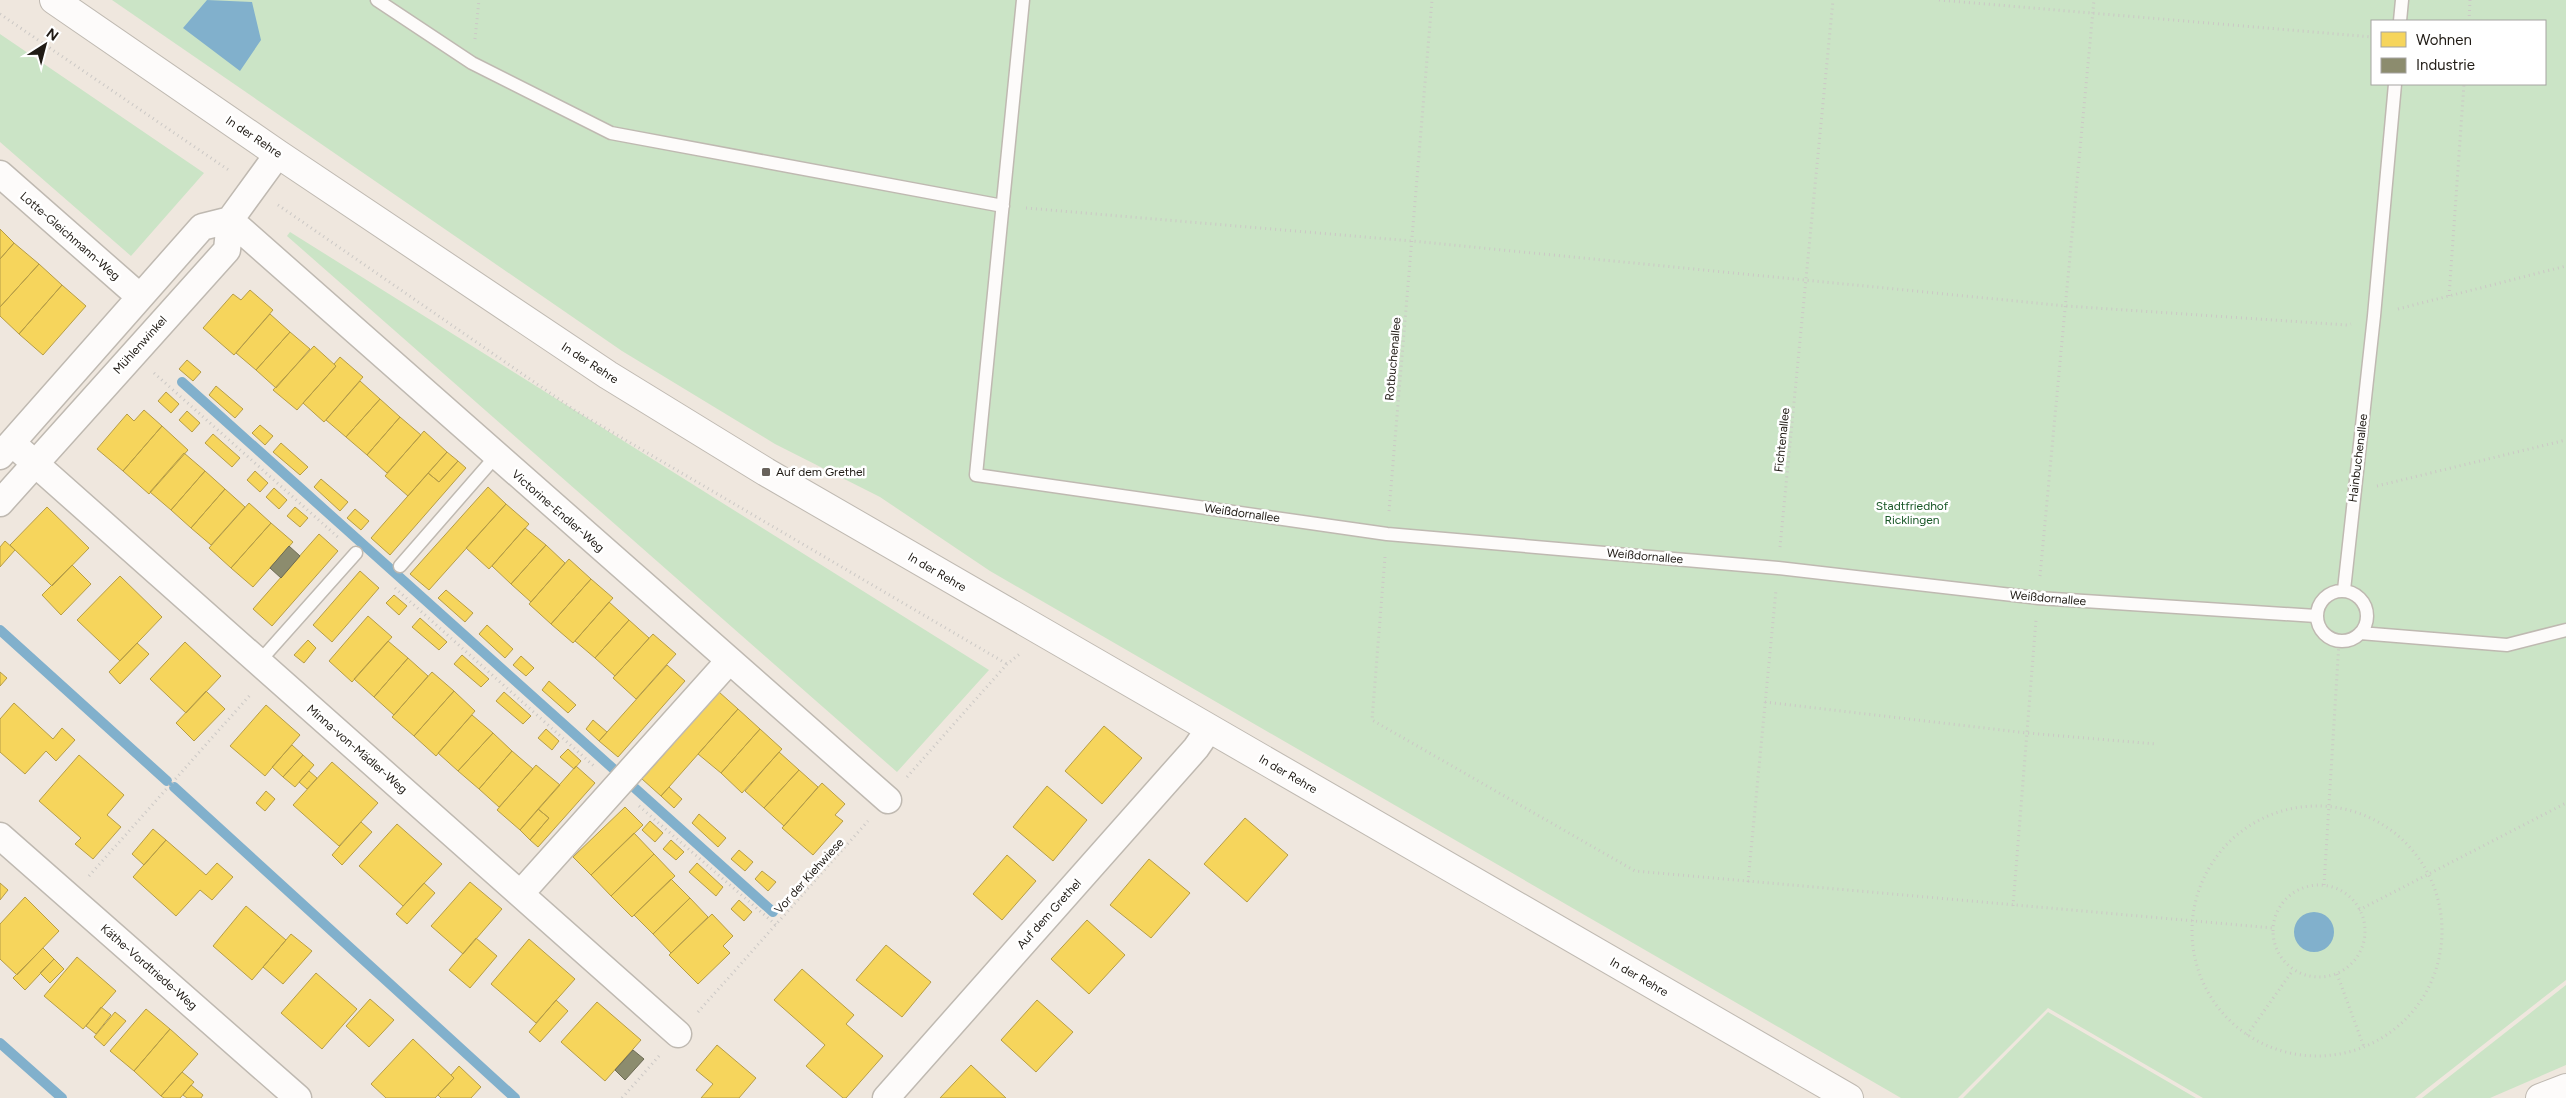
<svg xmlns="http://www.w3.org/2000/svg" width="2566" height="1098" font-family="Figtree,sans-serif">
<rect width="100%" height="100%" fill="#efe7de"/>
<!-- green -->
<path fill="#cbe4c6" fill-rule="evenodd" d="M112,0H2566V980L2415,1098H2203L2048,1008L1958,1098H1901L990,571L880,497L775,444L622,351ZM2372,21H2545V84H2372Z
M0,34L204,173L131,256L0,142Z
M290,232L989,670L897,772L287,236Z
M2566,985V1065L2490,1098H2422Z
M2048,1012L2196,1098H1963Z"/>
<!-- water -->
<path fill="#81b0cc" d="M207,0L252,2L261,40L240,71L183,28Z
M2294 932a20 20 0 1 1 40 0a20 20 0 1 1-40 0Z"/>
<!-- homes -->
<path fill="#f6d55c" stroke="#b69d47" d="M0,229L14,243L0,259Z
M14,243L39,264L0,307V259Z
M39,264L62,285L19,334L0,316V307Z
M62,285L86,306L43,355L19,334Z
M250,290L273,310L234,355L203,328L233,294L241,300Z
M270,314L290,332L256,370L236,353Z
M290,332L310,349L276,388L256,370Z
M314,346L336,366L297,410L273,390Z
M340,357L363,377L324,422L303,403L336,366L334,364Z
M187,360L201,372L193,381L179,369Z
M360,381L380,399L346,437L326,420Z
M216,386L243,409L235,418L209,395Z
M166,392L179,404L171,413L158,401Z
M380,399L400,417L367,455L346,437Z
M144,410L162,426L123,471L97,449L127,414L134,421Z
M187,411L200,423L192,432L179,420Z
M400,417L421,435L387,473L367,455Z
M260,425L273,436L265,445L252,433Z
M162,426L188,450L149,494L123,471Z
M424,431L447,452L408,496L385,476Z
M213,434L240,458L232,467L205,443Z
M281,443L308,467L300,475L273,452Z
M447,452L458,461L439,482L428,473Z
M184,453L205,471L171,510L150,492Z
M458,461L466,468L390,555L371,538L428,473L439,482Z
M205,471L225,489L191,528L171,510Z
M255,471L268,483L260,492L247,480Z
M321,479L348,502L340,511L314,487Z
M488,487L506,504L429,590L410,574Z
M274,488L287,500L279,509L266,497Z
M225,489L245,507L211,545L191,528Z
M249,503L271,523L231,568L209,548Z
M506,504L529,524L489,569L466,548Z
M47,507L89,548L52,586L10,545Z
M295,507L308,518L300,527L287,516Z
M355,509L369,521L361,530L347,518Z
M271,523L293,542L253,587L231,568Z
M525,528L546,545L511,584L492,566Z
M319,534L338,551L272,626L253,609Z
M5,541L15,550L0,567V547Z
M546,545L565,563L531,602L511,584Z
M569,559L591,579L551,624L529,604Z
M72,565L91,584L61,615L42,595Z
M360,571L379,588L332,642L313,625Z
M120,576L162,617L120,661L77,620Z
M591,579L613,598L573,643L551,624Z
M446,590L473,613L465,622L438,598Z
M394,595L407,606L399,615L386,603Z
M609,602L629,620L595,658L575,641Z
M368,616L392,637L352,682L329,661Z
M420,618L447,642L439,650L412,627Z
M629,620L649,638L615,676L595,658Z
M487,625L513,649L505,658L479,634Z
M653,634L676,654L636,699L613,678Z
M308,640L316,648L304,663L294,655Z
M388,641L408,658L374,697L354,679Z
M185,642L221,676L186,713L150,679Z
M137,643L149,654L120,684L109,672Z
M462,655L489,679L481,687L454,664Z
M521,656L534,668L526,676L513,665Z
M408,658L428,676L394,715L374,697Z
M667,665L685,681L618,757L599,741Z
M0,672L7,678L0,686Z
M432,672L454,691L414,736L392,717Z
M549,681L576,705L568,713L542,690Z
M206,691L225,709L194,741L176,723Z
M454,691L475,711L436,756L414,736Z
M504,692L531,716L523,724L496,701Z
M719,692L738,709L661,796L642,779Z
M14,703L53,739L62,728L75,740L56,761L46,751L25,774L0,752V719Z
M266,705L300,735L265,776L230,746Z
M738,709L760,729L721,773L698,754Z
M472,715L493,733L458,771L438,753Z
M593,720L607,732L599,741L586,729Z
M1104,726L1142,758L1102,804L1065,771Z
M546,729L559,741L552,750L538,738Z
M760,729L782,749L742,793L721,773Z
M493,733L512,751L479,789L458,771Z
M292,745L303,755L283,777L272,767Z
M568,749L581,761L574,769L560,757Z
M512,751L533,769L499,807L479,789Z
M779,752L799,770L764,808L745,791Z
M79,755L124,795L107,815L121,827L93,859L75,844L81,838L39,801Z
M303,755L314,765L295,787L283,777Z
M332,762L378,803L339,846L293,805Z
M536,765L560,785L520,830L497,810Z
M576,766L595,783L538,847L530,840L549,818L538,809Z
M799,770L818,787L784,826L764,808Z
M309,771L317,778L307,789L299,782Z
M822,783L845,804L835,815L843,821L813,855L782,828Z
M1047,786L1087,820L1053,861L1013,827Z
M669,787L682,799L674,808L661,796Z
M266,791L275,799L265,811L256,803Z
M625,807L643,825L591,875L573,857Z
M538,809L549,818L530,840L520,830Z
M699,814L726,838L718,847L692,823Z
M1245,818L1288,855L1247,902L1204,864Z
M650,821L663,833L655,842L642,830Z
M361,822L372,832L342,865L332,855Z
M397,824L442,864L403,906L359,866Z
M153,829L166,840L144,865L132,854Z
M634,833L654,854L611,896L591,875Z
M166,840L206,875L217,863L233,877L212,900L200,890L176,916L133,877Z
M671,840L684,852L676,860L663,849Z
M739,850L753,862L745,871L731,859Z
M654,854L675,876L632,917L611,896Z
M1007,855L1036,881L1002,920L973,894Z
M1149,859L1190,893L1151,938L1110,905Z
M697,863L723,887L716,896L689,872Z
M762,871L776,882L768,891L755,879Z
M671,879L690,898L653,934L634,915Z
M470,882L502,909L463,954L431,926Z
M0,883L8,890L0,900Z
M424,883L435,893L407,924L396,914Z
M25,897L59,931L17,975L0,959V924Z
M690,898L708,917L671,953L653,934Z
M739,900L752,912L744,921L731,909Z
M246,906L286,940L252,980L213,946Z
M712,914L733,936L723,946L730,953L698,984L669,955Z
M1087,920L1125,955L1089,994L1051,959Z
M291,934L312,951L283,984L263,967Z
M476,938L497,956L470,988L449,970Z
M529,939L575,979L536,1023L491,984Z
M886,945L931,982L902,1017L856,980Z
M43,948L54,959L25,990L13,978Z
M77,957L116,991L83,1029L44,996Z
M54,959L64,969L50,983L40,973Z
M802,969L854,1015L846,1024L883,1056L846,1098H843L806,1066L825,1045L774,1000Z
M316,973L357,1009L322,1049L281,1013Z
M370,999L394,1020L369,1047L346,1026Z
M556,1000L568,1011L540,1042L529,1032Z
M1037,1000L1073,1032L1036,1072L1001,1040Z
M597,1002L641,1040L605,1081L561,1042Z
M101,1007L111,1015L96,1034L86,1026Z
M146,1009L170,1029L134,1071L110,1051Z
M115,1012L126,1021L104,1046L94,1037Z
M170,1029L198,1054L161,1096L134,1071Z
M413,1039L454,1078L435,1098H386L371,1084Z
M717,1045L756,1078L739,1098H701L713,1084L696,1070Z
M971,1065L1006,1098H940Z
M459,1066L481,1087L471,1098H441L438,1095L454,1078L451,1075Z
M182,1072L194,1082L180,1098H164L161,1096Z
M191,1085L203,1095L201,1098H187L183,1095Z"/>
<!-- industry -->
<path fill="#8c8c6e" stroke="#6c6a53" d="M289,546L300,556L281,578L270,568Z
M633,1050L644,1059L625,1080L615,1070Z"/>
<g fill="none" stroke-linecap="round" stroke-linejoin="round">
<!-- stream -->
<path stroke="#81b0cc" stroke-width="10" d="M182,382L773,912
M0,630L167,781
M174,787L515,1098
M0,1043L62,1098"/>
<defs>
<path id="lane" d="M377,0L472,63L611,133L1003,206
M1023,0L976,475L1387,534L1778,568L2038,598L2316,616
M2400,21L2402,0
M400,566L496,456
M2344,590L2374,316L2395,84
M2317 616a25 25 0 1 1 50 0a25 25 0 1 1-50 0Z
M2360,633L2507,645L2566,630
M258,663L356,553"/>
<path id="street" d="M278,154L230,220L888,800
M0,174L140,297
M12,443L678,1034
M0,503L227,250L230,220L202,227L0,456
M0,836L298,1098
M521,893L729,661
M886,1098L1196,748L1209,729"/>
<path id="secondary" d="M54,0L278,154L608,375L766,472L1849,1098
M2540,1098L2566,1088"/>
</defs>
<!-- lane casing -->
<use href="#lane" stroke="#bfb9b1" stroke-width="15"/>
<!-- street casing -->
<use href="#street" stroke="#bfb9b1" stroke-width="29"/>
<!-- secondary casing -->
<use href="#secondary" stroke="#bfb9b1" stroke-width="30"/>
<!-- path -->
<path stroke="#cbc8c5" stroke-width="3" stroke-dasharray="1 4" stroke-linecap="butt" d="M1939,0L2372,37
M0,14L230,171
M2469,21L2470,0
M475,39L479,0
M278,205L576,411L1007,664
M1026,208L1412,241L2066,306L2347,325L2351,324
M2449,296L2464,84
M2398,309L2566,266
M154,373L340,539
M2377,486L2566,440
M1389,511L1432,0
M1780,547L1833,0
M1385,557L1372,720L1635,871L2273,928
M2040,576L2094,0
M395,588L595,767
M1765,702L2027,733L2156,744
M907,777L1007,664L1021,653
M2192 931a125 125 0 1 1 250 0a125 125 0 1 1-250 0Z
M639,806L776,925
M89,876L251,694
M1748,882L1776,590
M2324,885L2339,642
M2273 931a46 46 0 1 1 92 0a46 46 0 1 1-92 0Z
M2013,906L2036,620
M2359,910L2566,803
M2337,974L2364,1047
M698,1012L868,821
M2247,1035L2293,970
M622,1098L659,1056"/>
<!-- lane -->
<use href="#lane" stroke="#fdfbfa" stroke-width="12"/>
<!-- street -->
<use href="#street" stroke="#fdfbfa" stroke-width="26"/>
<!-- secondary -->
<use href="#secondary" stroke="#fdfbfa" stroke-width="28"/>
</g>
<!-- markers -->
<rect fill="#68625b" stroke="#fff" stroke-width="2" x="761" y="467" width="10" height="10" rx="2.5"/>
<g text-anchor="middle" stroke-width="5" stroke-linejoin="round" paint-order="stroke">
<!-- street labels -->
<g font-size="12" fill="#201b15" stroke="#fff">
<text transform="translate(254 137) rotate(34)" y="4">In der Rehre</text>
<text transform="translate(70 236) rotate(41)" y="4">Lotte-Gleichmann-Weg</text>
<text transform="translate(140 345) rotate(-48)" y="4">Mühlenwinkel</text>
<text transform="translate(1393 359) rotate(-85)" y="4">Rotbuchenallee</text>
<text transform="translate(590 363) rotate(33)" y="4">In der Rehre</text>
<text transform="translate(1782 440) rotate(-84)" y="4">Fichtenallee</text>
<text transform="translate(2358 458) rotate(-83)" y="4">Hainbuchenallee</text>
<text transform="translate(558 511) rotate(41)" y="4">Victorine-Endler-Weg</text>
<text transform="translate(1242 513) rotate(8)" y="4">Weißdornallee</text>
<text transform="translate(1645 556) rotate(5)" y="4">Weißdornallee</text>
<text transform="translate(937 572) rotate(30)" y="4">In der Rehre</text>
<text transform="translate(2048 598) rotate(5)" y="4">Weißdornallee</text>
<text transform="translate(357 749) rotate(41)" y="4">Minna-von-Mädler-Weg</text>
<text transform="translate(1288 774) rotate(30)" y="4">In der Rehre</text>
<text transform="translate(809 876) rotate(-48)" y="4">Vor der Kiehwiese</text>
<text transform="translate(1049 914) rotate(-48)" y="4">Auf dem Grethel</text>
<text transform="translate(149 967) rotate(41)" y="4">Käthe-Vordtriede-Weg</text>
<text transform="translate(1639 977) rotate(30)" y="4">In der Rehre</text>
</g>
<!-- poi labels -->
<g font-size="12" fill="#201b15" stroke="#fff" text-anchor="start">
<text x="776" y="476">Auf dem Grethel</text>
</g>
<!-- park labels -->
<g font-size="12" fill="#175625" stroke="#fff">
<text x="1912" y="510">Stadtfriedhof<tspan x="1912" dy="14">Ricklingen</tspan></text>
</g>
</g>
<!-- legend -->
<rect x="2371" y="20" width="175" height="65" fill="#ffffff" stroke="#a6a4a1"/>
<rect x="2381" y="32" width="25" height="15" fill="#f6d55c" stroke="#a6a4a1"/>
<text x="2416" y="45" font-size="15" fill="#201b15">Wohnen</text>
<rect x="2381" y="58" width="25" height="15" fill="#8c8c6e" stroke="#a6a4a1"/>
<text x="2416" y="70" font-size="15" fill="#201b15">Industrie</text>
<!-- north arrow -->
<g transform="translate(45 45) rotate(36)" stroke="#ffffff" stroke-width="4" paint-order="stroke">
<path d="M0-4L9 19L0 12L-9 19Z" fill="#201b15"/>
<text y="-8" font-size="14" font-weight="bold" text-anchor="middle" fill="#201b15">N</text>
</g>
</svg>
